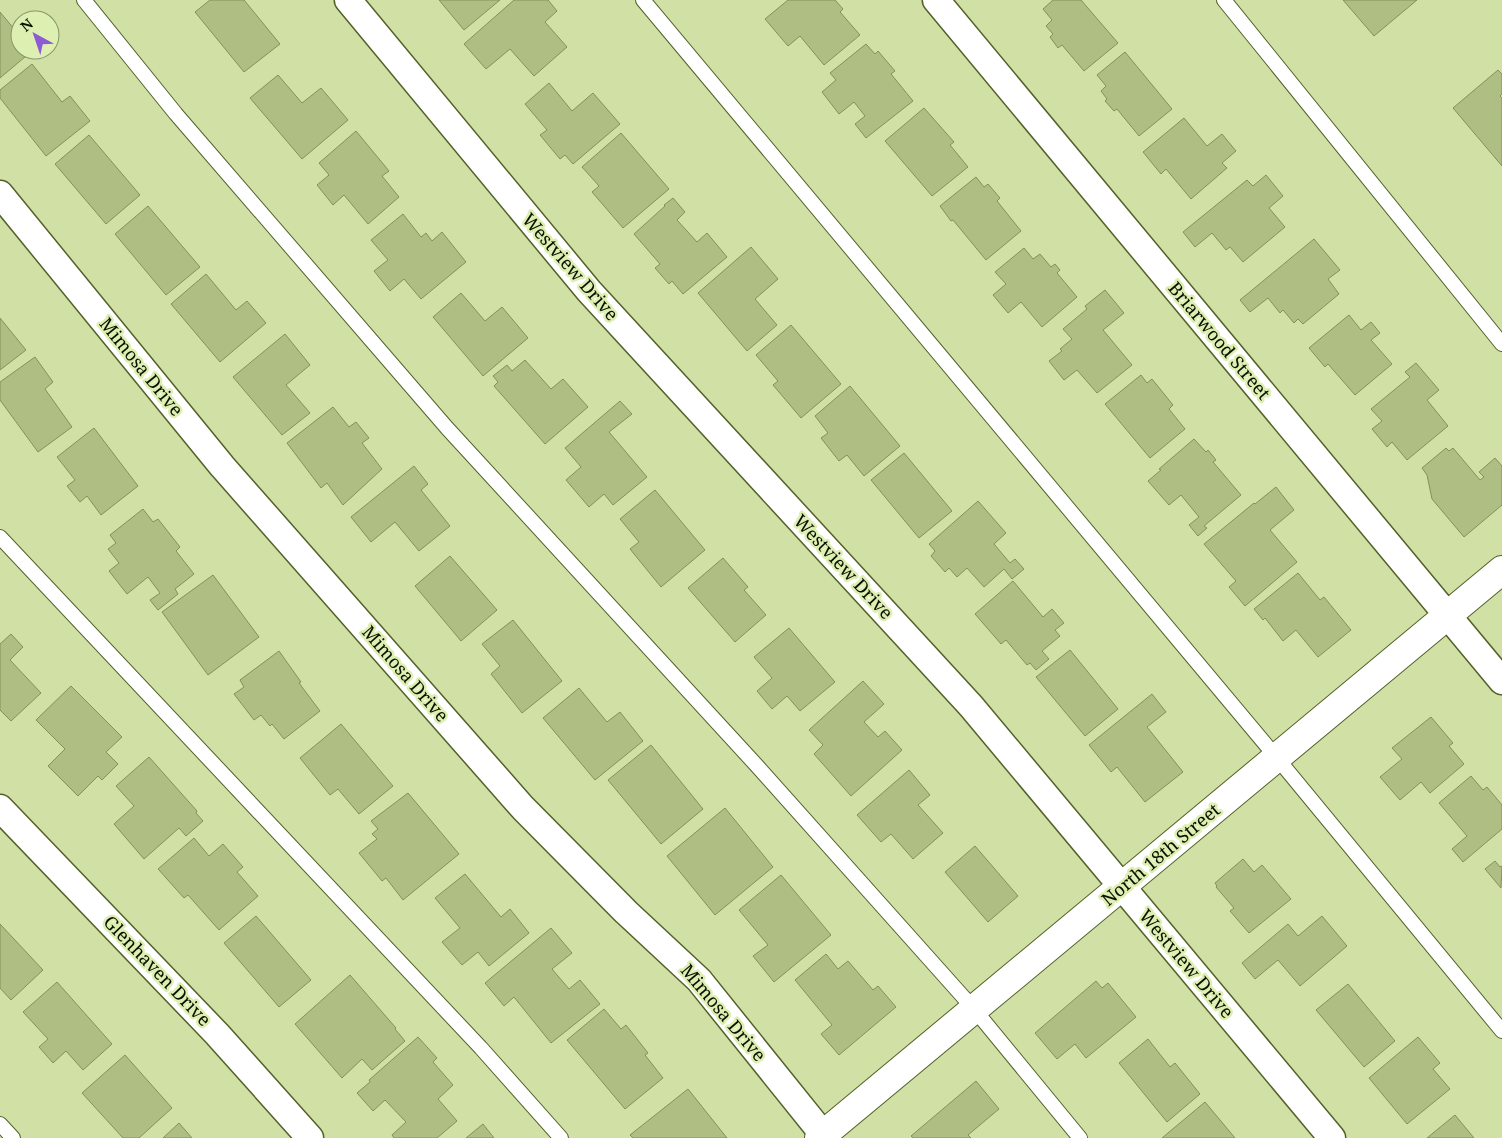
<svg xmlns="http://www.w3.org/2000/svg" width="1502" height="1138" font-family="'Noto Serif',serif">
<rect width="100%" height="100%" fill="#d1e1a5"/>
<!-- building -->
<path fill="#afbf84" stroke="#839159" d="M210,0H244L280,44L244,72L195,12Z
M439,0H500L464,30Z
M514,0H548L557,11L545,22L567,47L534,76L510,49L486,69L464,44Z
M788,0H835L843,9L840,12L860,35L824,65L800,36L788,46L765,19Z
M1053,0H1081L1118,43L1084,71L1062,45L1058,48L1050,37L1053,34L1046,26L1052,20L1043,9Z
M1343,0H1417L1374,36Z
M0,12L20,36V50L32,51L0,78Z
M866,44L875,54L878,51L895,71L891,74L913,101L866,138L855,124L865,116L854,102L839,114L822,92L836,80L830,73Z
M1125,52L1172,109L1139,136L1117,109L1114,111L1105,101L1107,99L1101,91L1106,86L1097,75Z
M32,64L62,102L70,96L90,121L46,156L0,98V90Z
M1498,70L1502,74V94L1500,96L1502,98V166L1453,108Z
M278,75L302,103L321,88L348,120L302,159L250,98Z
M549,83L572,111L593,93L620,124L573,164L565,155L560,159L540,135L547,130L525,104Z
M924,108L954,142L950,145L968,167L932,196L885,141Z
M1184,118L1207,146L1222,134L1236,151L1222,163L1227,168L1191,199L1166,169L1161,174L1143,152Z
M356,131L389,171L382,176L399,197L368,224L344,195L333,205L317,185L329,175L319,163Z
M621,133L669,189L623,228L592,192L599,186L582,167Z
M89,135L140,195L106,224L55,164Z
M1266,175L1283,196L1269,208L1285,227L1243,262L1230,247L1226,250L1212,233L1195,247L1183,232L1247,180L1253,186Z
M976,177L984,187L988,184L1000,198L997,201L1021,231L986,260L953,220L951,221L940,206Z
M673,198L685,212L677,220L697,242L707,233L727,257L683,294L672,281L669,284L655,268L660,264L634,234L665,206L664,205Z
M148,206L200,267L166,295L115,234Z
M403,214L421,237L426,233L432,241L442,232L466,262L421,299L404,279L390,291L374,271L388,260L371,240Z
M1314,239L1340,270L1328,279L1339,294L1303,324L1298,319L1294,323L1283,310L1280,313L1268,298L1250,312L1240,300Z
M751,247L778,279L755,299L777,325L747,351L698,293Z
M1024,248L1033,259L1040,254L1051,267L1055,264L1060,270L1057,273L1077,297L1042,327L1021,302L1008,313L993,295L1006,284L995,272Z
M206,274L236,310L247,301L266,323L220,362L171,304Z
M1105,290L1124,313L1103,330L1132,365L1097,393L1077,370L1064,380L1049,361L1062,351L1060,349L1072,339L1063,329L1087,309L1085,306Z
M461,293L485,321L502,307L528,338L483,376L433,317Z
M1349,315L1361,330L1371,322L1380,333L1371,340L1392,364L1355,395L1328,364L1325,367L1309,348Z
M0,318L26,350L0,370Z
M791,325L841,384L801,418L773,385L778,381L756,355Z
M285,334L310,365L286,385L310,413L282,435L233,377Z
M35,357L53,382L45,389L72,427L38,452L0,400V382Z
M525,360L551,389L563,379L588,407L545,444L494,386L498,382L493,376L507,365L512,371Z
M1416,363L1439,390L1427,400L1448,426L1407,460L1392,442L1387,447L1372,429L1382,421L1371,409L1410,377L1405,372Z
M1141,375L1147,383L1152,379L1173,405L1169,409L1185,429L1150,458L1105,404Z
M850,386L900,446L864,476L847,455L839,461L821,438L828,433L815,416Z
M620,401L632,414L609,432L647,477L613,505L604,494L589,507L566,480L581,467L565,448Z
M333,407L349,427L356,422L369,438L362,443L382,469L343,505L327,483L321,488L287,443Z
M94,428L138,486L101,515L87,496L80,502L67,486L75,480L57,457Z
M1194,439L1206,452L1208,450L1216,460L1213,462L1241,495L1204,526L1207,528L1198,536L1189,525L1199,517L1181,495L1169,505L1148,481L1161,470L1159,469Z
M1446,448L1449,451L1453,448L1480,480L1484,477L1479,472L1495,458L1502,466V505L1464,537L1432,499L1427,475L1422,468Z
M904,453L952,511L919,538L871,480Z
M414,466L428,484L421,490L450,526L419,551L395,522L371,542L351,517Z
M1276,487L1294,510L1270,530L1297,562L1245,606L1229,587L1236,581L1204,544L1254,503L1255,504Z
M655,490L705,550L661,587L630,549L639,542L620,519Z
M978,501L1006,533L994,544L1010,563L1015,559L1024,569L1012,579L1004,569L984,587L967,568L957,577L949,568L945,572L931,556L935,551L929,544Z
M143,509L153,522L158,519L180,547L176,551L194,574L175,589L178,594L158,610L150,600L160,593L148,577L127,594L109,571L119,563L108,549L116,543L110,535Z
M450,556L497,610L461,641L415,586Z
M723,558L748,587L744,590L766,615L735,642L688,588Z
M1298,573L1320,600L1324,597L1351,630L1318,657L1296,630L1283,641L1265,618L1263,620L1254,609Z
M213,575L259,637L208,675L162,612Z
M1013,581L1043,617L1052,609L1064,623L1055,630L1060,636L1042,651L1049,659L1036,670L1030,663L1027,665L1006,640L1001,644L975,614Z
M513,620L562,681L522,713L491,674L500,666L482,644Z
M789,628L835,682L800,711L787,696L772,709L757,691L772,678L754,657Z
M11,634L23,647L10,660L41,693L11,721L0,710V644Z
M1070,650L1118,709L1085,736L1036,677Z
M279,651L301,682L299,683L320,711L284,739L272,724L270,726L261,715L254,720L234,694L244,687L240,680Z
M863,681L884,704L864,722L878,737L885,731L902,750L851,796L814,754L823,745L809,730Z
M71,686L122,737L106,752L118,764L102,780L98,776L78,796L48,766L65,749L36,720Z
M579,688L607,722L620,712L643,741L595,780L543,718Z
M1152,694L1166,712L1147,727L1183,772L1145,802L1117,767L1111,772L1089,745Z
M1431,717L1453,743L1449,746L1464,764L1430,793L1421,782L1400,800L1380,777L1402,759L1392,748Z
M341,724L393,786L359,814L338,789L330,795L300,758Z
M651,745L703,809L661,844L608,780Z
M149,757L197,811L196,813L203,821L186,836L179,828L144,859L114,824L134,806L116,786Z
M909,770L930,795L918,805L943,833L913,859L891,834L881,842L857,815Z
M1471,776L1483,790L1487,787L1502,805V829L1463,862L1452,849L1467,836L1439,803Z
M408,793L459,854L403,900L386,878L382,881L359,853L377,839L372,834L378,829L371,821Z
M725,808L773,867L715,915L667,856Z
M194,838L209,856L223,844L243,867L237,872L258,896L219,930L188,895L184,898L158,869Z
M975,846L1018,896L988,922L945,872Z
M1243,859L1254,872L1262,865L1291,899L1249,933L1230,911L1234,908L1216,887L1217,886L1215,883Z
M1495,861L1500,867L1502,866L1501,888L1485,869Z
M465,874L501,917L510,909L529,933L489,966L478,952L462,965L442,942L460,928L435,898Z
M781,875L831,935L774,982L753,956L768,945L739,910Z
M256,916L311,980L279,1007L224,943Z
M1322,916L1347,946L1300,986L1278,960L1255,979L1242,963L1288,924L1298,936Z
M0,924L43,970L11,1000L0,988Z
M551,928L572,953L552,969L569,989L580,980L600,1004L551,1043L514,997L504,1006L485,983Z
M826,954L838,969L848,961L873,990L878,986L896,1007L839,1055L821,1034L832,1025L795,980Z
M350,975L396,1028L395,1029L405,1041L372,1070L362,1059L342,1078L295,1024Z
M1096,981L1102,988L1108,983L1136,1017L1086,1058L1075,1044L1057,1059L1035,1033Z
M57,982L112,1044L83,1070L66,1051L53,1063L39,1047L48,1039L23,1012Z
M1348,984L1395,1041L1364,1067L1316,1010Z
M604,1009L621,1029L626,1025L648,1053L645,1055L663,1078L625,1109L567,1040Z
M418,1037L437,1058L433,1062L453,1085L438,1099L457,1121L437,1138H394L392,1135L406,1122L385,1100L373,1111L357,1093L370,1082L369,1080Z
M1418,1037L1440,1063L1433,1069L1450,1089L1407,1124L1369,1078Z
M1148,1039L1170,1067L1175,1063L1200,1094L1167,1122L1119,1063Z
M125,1055L172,1108L139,1138H123L82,1093Z
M976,1081L999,1109L968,1135L971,1138H913L911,1136Z
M688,1089L727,1138H633L630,1135Z
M1205,1102L1235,1138H1162Z
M1455,1115L1474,1138H1427Z
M179,1123L192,1138H163Z
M483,1124L494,1138H466Z"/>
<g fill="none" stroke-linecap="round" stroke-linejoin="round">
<defs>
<path id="service" d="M84,0L176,114L447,428L758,767L974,1009L1080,1138
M643,0L1277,758L1502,1031
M1224,0L1502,344
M0,537L481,1048L561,1138
M0,1124L13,1138"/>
<path id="minor" d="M348,0L589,291L971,706L1332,1138
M936,0L1502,681
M0,194L222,466L523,808L626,912L699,980L826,1138
M0,808L217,1034L310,1138"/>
<path id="tertiary" d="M819,1138L1502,570"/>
</defs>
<!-- service casing -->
<use href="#service" stroke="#536129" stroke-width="16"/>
<!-- minor casing -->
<use href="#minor" stroke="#536129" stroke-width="29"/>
<!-- tertiary casing -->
<use href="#tertiary" stroke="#536129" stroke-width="30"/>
<!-- service -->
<use href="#service" stroke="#fff" stroke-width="14"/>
<!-- minor -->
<use href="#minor" stroke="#fff" stroke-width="26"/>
<!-- tertiary -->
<use href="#tertiary" stroke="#fff" stroke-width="28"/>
</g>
<g text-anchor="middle" stroke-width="5" stroke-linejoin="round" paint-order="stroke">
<!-- street labels -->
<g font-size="18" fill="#0a0f00" stroke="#deefb2">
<text transform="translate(570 267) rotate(49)" y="6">Westview Drive</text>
<text transform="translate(1219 341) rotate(50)" y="6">Briarwood Street</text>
<text transform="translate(141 367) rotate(51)" y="6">Mimosa Drive</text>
<text transform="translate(843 567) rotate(47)" y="6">Westview Drive</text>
<text transform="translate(405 674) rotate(49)" y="6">Mimosa Drive</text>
<text transform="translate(1161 855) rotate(-40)" y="6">North 18th Street</text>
<text transform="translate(1186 964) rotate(50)" y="6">Westview Drive</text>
<text transform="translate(157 971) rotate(46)" y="6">Glenhaven Drive</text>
<text transform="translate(723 1013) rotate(50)" y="6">Mimosa Drive</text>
</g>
</g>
<!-- north arrow -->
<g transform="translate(35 35) rotate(320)"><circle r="24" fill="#deefb2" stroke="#89956b"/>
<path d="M0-4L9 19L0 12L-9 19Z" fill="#8e5ad3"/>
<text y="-8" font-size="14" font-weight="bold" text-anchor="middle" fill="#0a0f00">N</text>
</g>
</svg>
